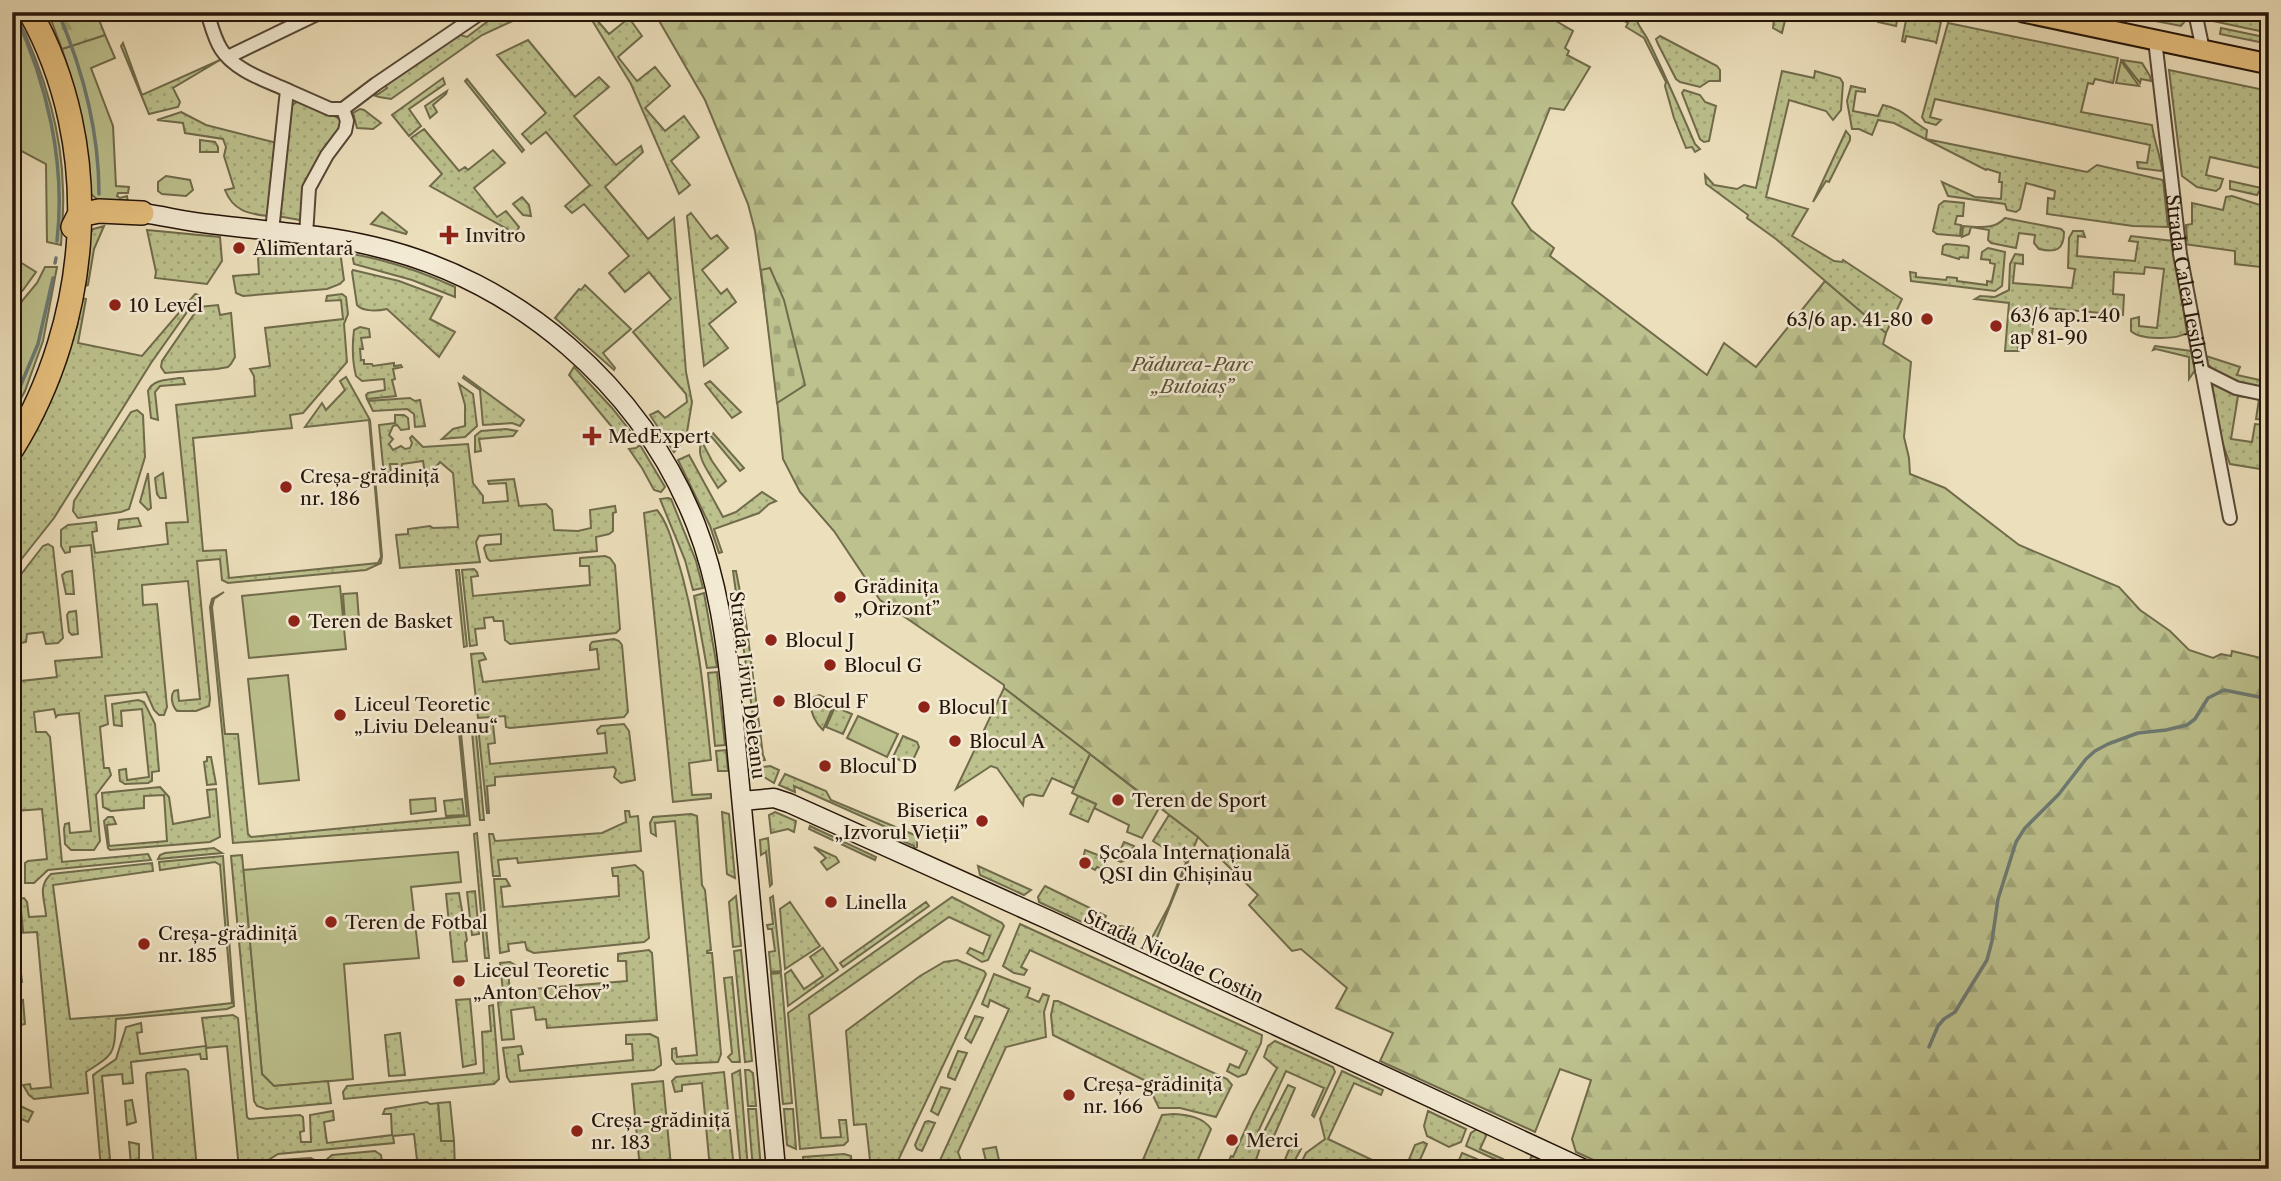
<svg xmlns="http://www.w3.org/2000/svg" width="2281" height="1181" font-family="'Libre Caslon Text',serif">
<defs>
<pattern id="forest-firs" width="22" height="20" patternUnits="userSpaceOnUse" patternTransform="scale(1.75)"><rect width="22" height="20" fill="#bcc18d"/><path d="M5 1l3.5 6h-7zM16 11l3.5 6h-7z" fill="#a1a578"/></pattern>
<pattern id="cemetery-stones" width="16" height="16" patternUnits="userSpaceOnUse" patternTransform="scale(1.75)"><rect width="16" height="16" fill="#bcc18d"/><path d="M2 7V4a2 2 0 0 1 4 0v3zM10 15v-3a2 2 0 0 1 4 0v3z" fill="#a1a578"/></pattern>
<pattern id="park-dots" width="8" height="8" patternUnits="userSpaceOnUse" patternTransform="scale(1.75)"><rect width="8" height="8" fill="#bcc18d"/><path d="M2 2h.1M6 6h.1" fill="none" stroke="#a1a578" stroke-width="1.8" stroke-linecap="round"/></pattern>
</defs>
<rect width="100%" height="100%" fill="#ecdfbb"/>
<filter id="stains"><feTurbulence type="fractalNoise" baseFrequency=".00286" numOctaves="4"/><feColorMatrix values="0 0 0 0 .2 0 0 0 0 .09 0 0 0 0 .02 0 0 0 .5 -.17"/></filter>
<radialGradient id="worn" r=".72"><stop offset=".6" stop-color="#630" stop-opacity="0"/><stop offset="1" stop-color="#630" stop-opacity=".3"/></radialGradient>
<!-- grass -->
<path fill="#bcc18d" stroke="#706b4b" stroke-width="2" d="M12,12H15C42,67 62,129 63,190C64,208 62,227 61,245L47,242L46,164L12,146Z
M105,35L115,58L91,68L113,126L116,186L129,187L128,193H118L117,196L120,198L127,196L128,203L98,200L91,194C88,144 78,96 62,49Z
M166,176L190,180L193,190L186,196L162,194L158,191V182Z
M12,257L36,272L23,290L12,300Z
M45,267H57L43,341L25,391L12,415V361L18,343L16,314L22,301L37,283Z
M340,586L346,649L249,658L242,596Z
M357,593L359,620L345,622L343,594Z
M288,675L299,780L259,784L248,679Z
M858,716L898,734L887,757L847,738Z
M1090,754L1159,808L1142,838L1127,832L1129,825L1094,808L1096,804L1072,793Z
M435,798L436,811L411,814L410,800Z
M458,852L461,882L411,887L419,958L344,964L353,1079L274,1086L262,1074L243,870Z
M450,1102L454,1141L441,1142L438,1103Z
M996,1147L1001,1169H988L983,1149Z"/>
<!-- forest -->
<path fill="url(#forest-firs)" stroke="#706b4b" stroke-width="2" d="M48,12H96L105,35L62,49Z
M654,12L1561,13L1556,21L1573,31L1565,48L1569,51L1567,55L1590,67L1564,110L1550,108L1512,203L1531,230L1554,248L1550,256L1707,375L1724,343L1756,367L1825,281L1886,333L1883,344L1911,362L1904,437L1909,458L1910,474L1945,488L2019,545L2119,587L2140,610L2170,631L2189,650L2213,658L2221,654L2231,656L2232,651L2269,660V1169H1613L1576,1152L1572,1139L1591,1080L1560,1069L1535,1132L1380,1061L1393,1033L1336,1008L1347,988L1301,949L1292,951L1249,905L1258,895L1198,837L1004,688V685L880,600L834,531L800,492L783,459L773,360L755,231L748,204L705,100Z"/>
<!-- cemetery -->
<path fill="url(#cemetery-stones)" stroke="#706b4b" stroke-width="2" d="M770,268L784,300L805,385L777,403L761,270Z"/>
<!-- park -->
<path fill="url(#park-dots)" stroke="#706b4b" stroke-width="2" d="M500,12H532L482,35L391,99L379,97L370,94L374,91L377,95L387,88L384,84L457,34L467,37Z
M587,12H590L609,34L629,18L642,36L618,57L637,81L655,67L670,86L645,108L665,131L684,116L699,137L671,161L690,185L679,194L631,84Z
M1632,12H1634C1636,25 1644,31 1649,42C1665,75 1680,109 1695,144L1700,149L1695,152L1692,147L1686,148L1674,118L1665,86L1666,82L1644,38L1626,27L1628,23L1626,22Z
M1775,12H1787L1782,33L1773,28Z
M1880,12H1899L1896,26L1878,22Z
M2202,12H2269V33L2203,19Z
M2151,13L2186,20L2181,26L2150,20Z
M1907,15L1941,22L1936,44V42L1906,36L1905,42L1902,41Z
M1948,23L2118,58L2113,83L2095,79L2093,84L2088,83L2081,112L2152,125C2154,141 2160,154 2162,169L2161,171L2138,168L2137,162L2147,163L2150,145L1935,99L1930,117L1941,120L1936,125L1925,122L1922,117Z
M2221,28L2269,38V44L2220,34Z
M1660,36L1717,66L1720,70V81H1709L1700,87L1680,82L1676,79L1658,44L1656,39Z
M528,40L575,97L599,77L609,87L574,116L616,165L641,146L643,152L605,187L648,239L674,218L686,372L692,402L686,438L674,452L650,415L658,411L665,418L687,402L686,394L633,332L671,299L649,272L625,292L609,273L629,256L584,204L572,213L565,206L590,185L546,132L531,144L522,134L546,113L497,55Z
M123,43L142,95L220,60L173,88L180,102L178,107L149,114L121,46Z
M2122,60L2142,63L2150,76L2151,81L2141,79L2140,83Z
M2121,61L2139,86L2116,83Z
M2169,70L2269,91V170L2210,157L2206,175L2223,179L2220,188L2216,191L2197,187L2182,176Z
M1782,71L1814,78L1815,71L1840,78L1843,83L1841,110L1833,120L1826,111L1789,100L1766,197L1808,209L1792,236L1834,261L1842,262L1843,260L1902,299L1886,333L1776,239L1747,218L1748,215L1706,184L1705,175L1714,185L1737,189L1744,185L1756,188Z
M443,78L445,84L409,109L421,126L409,136L392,115Z
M467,79L524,150L522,152L465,81Z
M1851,86L1865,89V92L1856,91L1853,111L1878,116L1883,105C1904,109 1909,120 1927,130L1926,139L2087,172L2097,165L2163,180L2168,227L2133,226L2047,214L2048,198L2054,199L2055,191L2026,183L2020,209L2016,212L2007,210L2005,204L1948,196L1942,182L1975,197L2001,199L2002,182H1999L2000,173L1987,169L1986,170L1894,123L1878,120L1872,135L1859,129H1852L1847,101Z
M1684,90L1700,95L1705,102L1716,106L1709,141L1704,142L1700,139L1682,93Z
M447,91L446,94L433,105L437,112L430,118L425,106Z
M298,101L333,115L342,121V125L304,187L300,220L277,216L291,106Z
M360,109L364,110L381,123L373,129L357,128L353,113Z
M181,112L206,125L277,143L268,216C249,214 233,211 225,190L234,188L224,156L226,147L223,139L185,133L183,123L157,120Z
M424,129L459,171L465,167L468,170L493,150L505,163L474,188L497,217L506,211L519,227L516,234L430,186L442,174L411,138Z
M1846,131L1850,136V140L1829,182L1826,181L1813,202Z
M200,140L215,142L218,147V152H200Z
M2230,181L2261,188L2257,195L2230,189Z
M2232,196L2269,208V268L2235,264V251L2184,244L2187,240L2186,225L2192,224V203L2223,210L2226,197Z
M522,197L529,205L531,216L523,215L513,204Z
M1944,201L1964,203L1963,216H1957L1955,224L1961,225L1960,236L1937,234L1933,231L1939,205Z
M382,212L407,232L406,234L371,224Z
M691,213L711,239L717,235L728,248L702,270L721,294L727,289L736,302L709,324L728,348L704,366L687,216Z
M2005,218L2061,229L2064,232C2064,250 2056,253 2039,249L2034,243L2035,235L2019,233L2016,248L1991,243L1988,240L1989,230L1971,227L1969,234L1962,237L1963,226C1979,227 1994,230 2005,218Z
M104,226L94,249L88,285L81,288L87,239L93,229Z
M147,230L220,237L222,261L207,284L155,278L156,272Z
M2073,231H2083L2085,237L2078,236L2077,256L2135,261L2138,242L2129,241L2131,236L2173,241L2187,333C2175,340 2140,340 2131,331V319L2139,317V326L2157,328L2164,269L2145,267L2144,274L2114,272L2113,294L2124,295L2123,315L2036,307L2031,341L2016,342L2019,351H2005L2009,303L1975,299L1980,296L1995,297L2009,290L2010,264L2015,254L2023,255V264L2015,263L2013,283L2072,288L2075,269L2068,268L2069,238Z
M291,244L340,251L344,280L340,284L327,289L243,296L236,293L233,276L259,274L258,257L289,256Z
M1946,244L1967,246L1969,247L1968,258L1960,257L1959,259L1942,254L1943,246Z
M1988,248L2005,252L2002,286L1995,291L1911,281L1910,272L1916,273V277L1946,280L1947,277L1957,278V281L1987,285V281L1992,282L1995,264L1990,263V260L1981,259L1982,252Z
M352,254C388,260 422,272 455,287V297L412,280L354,264Z
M2188,265L2206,356L2240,367L2237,375L2269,382V390L2241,384L2221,376L2205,362L2186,266Z
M353,270L399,281L442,297L430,319L455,332L439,357L387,309C378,311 363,312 357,305L352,272Z
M585,285L631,329L603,353L615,368L614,370L555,318L579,289L581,290Z
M195,294L199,295L151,363L54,518L12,571V464L53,390L65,362L77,326L81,298L86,299L78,343L142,356Z
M342,294L346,297L348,314L344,324L347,362L303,413L290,415L292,428L193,438L203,551L226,550L229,578L378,563L381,557L369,420L305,427L322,403L326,410L345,390L340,381L346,377L370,420L382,556L381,563L366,570L228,583L222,580L220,559L197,561L210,699L209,706L196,711H177C172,706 170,696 174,691L178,690L179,701L200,699L188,581L142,585L143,605L157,604L167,707L164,715H159L154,710L146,692L105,696L108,724L100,727L104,768H109L111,775L96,795L100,841L94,850H71L65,844L64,829L65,824L69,823L70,833L91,831L79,713L58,715L56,717L54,709L34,712L36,732H46L50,737L62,862L148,854L151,860L48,870L34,883H25V863L28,861L47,859L42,809L15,811L14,814H12V682L57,677L55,661L102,657L91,545L70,547V552L65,553L61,546V530L68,525L96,522L97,531L92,532L95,553L168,544L166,523L188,522L176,405L255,396L254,376L250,369L270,366L265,328L343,319L341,300L326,301L327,296Z
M218,305L220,315L231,313L235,357L231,364L228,367L217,369L165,373L161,367L162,361L199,307Z
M360,327L369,329L370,337L361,338L363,349H360L361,360H364V364H372L373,366L394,363V366L401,365L402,367L393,369L395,379L392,380L396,396L367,399L366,395L368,393L385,390L384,379L362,381L356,376C352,360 352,346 354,330Z
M2155,346L2191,351L2195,370L2189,379V357L2156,349L2153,350Z
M574,367L612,408L635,437L626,444L569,375Z
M464,376L524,420L520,426L512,423L483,425L480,390L463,378Z
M179,378H183L185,384L160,386L155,392L158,420L151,418L148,391C153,379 168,380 179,378Z
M710,381L741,412L732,418L705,384Z
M459,384L473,394L477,426L465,437L442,439L453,429L465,426V405Z
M2212,384L2263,398L2268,403L2265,420L2256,419L2259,399L2238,396L2231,439L2252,442L2255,424L2265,425L2266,429L2261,461L2266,470L2230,464L2221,439Z
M410,398L415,401L420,400L425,426L415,427L414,414L407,409L373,411L368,401Z
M137,410L143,415L145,457L129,509L121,512L78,518L73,511L74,501L131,412Z
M395,415H404L408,418L409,429L401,430L397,425L393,426L389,435L393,439L389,444L393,450L401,446L405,449L410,448L412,443L410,438L412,436L423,447L468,444L473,483L483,496V503L508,501L506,483L489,484L488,481L514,479L519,506L546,504L552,510L554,530L578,531L591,528L590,510L615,506L616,512L613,513V531L609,534L596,537L597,551L490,561L487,558L484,548L486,545L501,544V534L479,536L476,542L480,562L400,568L396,535L408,534V529L430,526L433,528L458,527L453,473L440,462L431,473L425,474L423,461L402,464V474L398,473L397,464H390L391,473L384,475L379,425L395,423Z
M506,429L517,431L513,436L479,439L481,451L475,452V436L481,431Z
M713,433L744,468L740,471L710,435Z
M702,442L712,461L726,481L718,488C711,475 694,456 702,442Z
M640,445L665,487L661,492L654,490L642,468L629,449L636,448Z
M689,455L723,517L736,512L762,492L776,501L769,504L759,513L714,529L722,552L719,553L710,526L678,460Z
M148,473L151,508L148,510L140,502Z
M163,473L166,498H160L157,494L155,478Z
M668,498L671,499L696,561L703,588L693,590L685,560L660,499Z
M657,510C667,522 672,540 676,554C697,621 704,691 711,760L689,763L692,795L711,794V798L673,802L644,513Z
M138,518L141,526L118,529L119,520Z
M48,544L53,547L63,638L58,643L46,644L43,632L27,634L26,642L12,645V586L43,546Z
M605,556L610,558L615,565L620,629L616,633L510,644L505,640L503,621H494L493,617L484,618L485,628L475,629L477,645L470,646L462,570L474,569L477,572L478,576L471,577L473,596L590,585L589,566H580V558Z
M456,570H459L467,646L464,647Z
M72,571L74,594H66L62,575L66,572Z
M733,571H736L746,622L763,755L765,760L753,762L751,750L757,746Z
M224,592L214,599L212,607L225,734H238L248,834L251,837L467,816L459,733H461L470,825L233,843L210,607L212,599Z
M704,593L717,667L707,668L694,596Z
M76,611L78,634L72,635L69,632L67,615L69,612Z
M614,639L619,641L622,645L628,712L624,717L510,728L506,727L505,716L478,718L471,654L483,653L486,659L479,661L483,682L599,669L597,649L590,650V645L592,642Z
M717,672L725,745L715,746L708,673Z
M1004,688L1090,754L1074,788L1052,778L1043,796C1036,797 1033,791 1024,798L1023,805L997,768L991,766L956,789Z
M819,695L835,702L823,730C814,721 809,710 812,698Z
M138,700L144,702L155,724L159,771L152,772V781L148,783L125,784L120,781L119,770L126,769L127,780L149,777L142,709L121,711L122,726L114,725L112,704Z
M835,707L852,714L843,734L826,727Z
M493,724L495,743L488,744L490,764L607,753L605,733L598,734L597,730L601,726L624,724L629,731L635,780L621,783L614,777L616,770L614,767L495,777V785L487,786L489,813H487L478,726Z
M472,732H476L484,820H480Z
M903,736L917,742L919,747L913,760L906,763L893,757Z
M726,750L728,771H718L716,751Z
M207,757H211L216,784L207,785L204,762L207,761Z
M770,766L779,770L774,783L764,777L755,768Z
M785,774L826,791L831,800L917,836V847L914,849V846L900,840L897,832L794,786L795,792L779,785Z
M160,787L169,797L173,824L210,817L207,790L216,789L220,837L210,842L110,850L108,848L104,821L108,817H113L116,824L107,825L109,846L167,841L164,795L144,796V808L111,811L103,807L102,793Z
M1078,796L1096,804L1088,822L1070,814Z
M462,799L464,815L446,816L444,801Z
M625,811H629L630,817L638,816L641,851L518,863L517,858L498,860L500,876H493L489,834H493L495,841L602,833L626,822Z
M722,812L729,814L735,878L727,874Z
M775,812L796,821L794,832L788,829L771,833L769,815Z
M691,814L697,816L702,885L705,890L711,950L707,951V953H712L721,1054L718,1062L676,1064L672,1059V1049L676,1048L677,1057L697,1055L675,821L655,823L656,836L651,833L650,823L653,817Z
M1169,815L1198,837L1152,950L1147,947L1169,906L1186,862L1153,841Z
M810,826L876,857L875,860L809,829Z
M477,833L489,958H485L474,834Z
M768,838L772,884L770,886L766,852L761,855L760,840Z
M1124,842L1134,846L1128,859L1121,862L1116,860Z
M814,847L836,857L839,862L827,870L821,862L826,858Z
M214,848L222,853L158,859L160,855L165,853Z
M1085,850L1103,857L1108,869L1105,870L1097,867L1095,870L1082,863Z
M242,855L262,1074L274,1086L328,1081L331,1103L266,1109L257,1106L254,1101L231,856Z
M223,856L234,1006L227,1009L116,1019C114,1054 116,1053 86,1072L88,1093L34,1099L29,1095L23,1085L30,1084L31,1089L51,1087L37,932L18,933V942H12V932L23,931L21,910L15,911L14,900L24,898L27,902L29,917L46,916C45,899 37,887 51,874L152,863L153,871L53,885L70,1019L125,1015L232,1003L220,865L215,862L160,870L159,862Z
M635,865L643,872L649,938L644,942L534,953L527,950L525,942L508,944L509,951L500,953L494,879H506L510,886L501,887L503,907L619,896L618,876H613L612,868Z
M978,866L1031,890L1024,895L980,875Z
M1045,886L1106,916L1099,930L1039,902L1038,897Z
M475,891L479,934L472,935L467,892Z
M459,893L467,940L465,943L467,961L453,962L446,894Z
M736,896L741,946L733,947L729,902Z
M773,896L781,971L771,972L769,952L775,951L772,929H768L767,925L773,924L770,898Z
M952,897L1002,923L1004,926L988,960L982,962L967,953L970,948L983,954L990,936L949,917L809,1015L821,1138L841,1137L839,1120H846L848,1141L844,1145L800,1149L788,1013Z
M790,902L820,946L785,969L780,909Z
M926,902L929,906L843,967L840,963Z
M1020,924L1262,1035L1261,1043L1246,1074L1238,1077L1227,1071L1230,1064L1239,1068L1247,1051L1030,950L1021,967L1027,970L1024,975L1014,973L1003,966Z
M1113,925L1133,928L1129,938L1135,942L1133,946L1107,934Z
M823,948L838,970L788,1006L785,974L791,970L804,989L823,976L810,957Z
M649,950L652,953L657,1020L547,1028L546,1019L536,1020L534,1007L511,1010L514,1039L502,1040L498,1002L504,1001L500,963L510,962L517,966V969L508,971L510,991L627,981L626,961H618V954Z
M741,950L752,1061L745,1062L734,951Z
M19,956L22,982L16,983L13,979L12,957Z
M957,960L984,971L986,974L983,981L894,1169H871L866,1124L854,1125L846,1031L920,976L944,962Z
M781,973L792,1103L783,1104L771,974Z
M994,974L1030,988L1027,997L1039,1002L1043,994L1049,996L1044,1012L1046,1037L1006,1047L958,1152L964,1169H936L1009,1009L990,1000L988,1007L982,1004Z
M732,977L740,1062H732L728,1057L732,1053L724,978Z
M470,999L476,1064L463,1067L456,1000Z
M23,1000L25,1024L21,1025L17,1022L15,1004L16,1001Z
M1054,1001H1058L1227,1079L1232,1085L1216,1117L1180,1108H1159L1146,1081L1053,1035L1051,1015Z
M493,1005L499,1079L494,1084L344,1099L343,1092L347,1086L484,1073L482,1032L491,1031L489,1006Z
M233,1015L238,1018L247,1117L249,1119L300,1115L303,1117L304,1131L300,1132L301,1142H311L310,1115L333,1111L334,1120L324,1122L327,1143L392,1135L391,1114H383L385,1109L427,1102L430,1104L438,1103L441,1141H454L455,1169H418L414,1134L393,1136L394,1143L278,1154L254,1169H239L227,1046L206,1048L207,1059H201L200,1054L131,1062L133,1083L123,1084L122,1074L102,1076L111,1169H101L93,1075L116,1059L126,1027L141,1023L142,1032L137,1033L140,1054L206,1046L202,1018Z
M975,1016L983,1018L971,1043L965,1038Z
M400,1033L405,1075L389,1076L385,1035Z
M650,1034L658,1038L661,1061V1065L654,1070L510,1082L507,1077L503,1048L521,1046L523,1054L518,1055L520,1071L633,1060L632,1044H626V1035Z
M1275,1041L1333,1067L1335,1072L1314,1117L1312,1115L1324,1088L1286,1071L1258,1132L1261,1145L1255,1163L1252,1162L1246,1169H1236L1228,1163L1231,1156L1233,1157L1253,1113L1277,1068L1264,1057L1268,1046Z
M958,1051L967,1053L955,1080L948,1077V1075Z
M185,1069L188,1071L197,1169H154L146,1075L147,1073Z
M740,1070L748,1169H741L732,1074Z
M745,1070H749L753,1073L756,1106H748Z
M1342,1071L1383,1090L1381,1095L1354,1083L1328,1139L1391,1169H1298L1306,1153L1325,1139L1320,1119Z
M724,1072L734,1169H710L702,1083L682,1085V1091L675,1092L672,1081L676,1077Z
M663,1081L671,1166V1169H640L632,1084Z
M1288,1085L1295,1088L1270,1145L1265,1144V1130Z
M941,1087L950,1089L938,1115L931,1111Z
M12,1096L14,1103L33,1112L28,1122L17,1117L19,1111L12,1108Z
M132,1100L136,1122L127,1125L125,1101Z
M748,1109H756L761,1169H753Z
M784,1109H793L796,1149L787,1145Z
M1428,1111L1466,1129L1461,1142L1449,1147L1427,1136L1424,1126Z
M1174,1114C1188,1115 1203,1117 1211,1129L1194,1169H1139L1162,1115Z
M928,1121L935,1123L922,1151L917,1149L915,1145L925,1122Z
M1477,1129L1484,1131L1486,1136L1480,1149L1503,1159L1501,1162L1466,1146L1471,1133Z
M129,1142L139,1144V1165H131Z
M1423,1142L1427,1144L1416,1169H1405L1415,1145Z
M1291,1145L1301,1149L1290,1169H1281Z
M375,1151L381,1155L383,1169H326V1160L332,1155Z
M1462,1153L1477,1159L1472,1169H1455Z
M844,1154L851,1156L852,1169H845L844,1165L826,1167V1169H804L803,1157Z
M1535,1156L1549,1161L1551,1169H1527L1531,1157Z
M311,1158L318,1162L319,1169H307L305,1159L286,1161V1169H281L280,1160Z"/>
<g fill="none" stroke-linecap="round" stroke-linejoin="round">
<!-- stream -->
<path stroke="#6c7973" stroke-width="3.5" d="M14,12C47,83 66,163 57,241
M58,12C83,70 99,131 99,194
M55,263L56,258
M12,406L38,344L53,278
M1929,1047L1938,1026L1944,1019L1955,1012L1987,960L1992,941L1998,899L2016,842L2025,828L2059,794L2086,759L2095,751L2108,744L2138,733L2166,730L2187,725L2195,719L2208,698L2224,690L2269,699"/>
<defs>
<g id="street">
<path d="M207,12C211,24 214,38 221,49C234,70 265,80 287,90L272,231"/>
<path d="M2195,12L2203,50"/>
<path id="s1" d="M2155,40L2180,254L2230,518"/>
<path d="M228,57L321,12"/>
<path d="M287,90L330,109H343L376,84L482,12"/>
<path d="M306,235L309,188L327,155L345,131L347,121L343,109"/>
<path d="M2202,371L2236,388L2269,395"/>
</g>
<path id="secondary" d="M142,213C165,216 187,222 210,224C264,231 319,233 372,246C517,279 642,387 696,525C718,581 726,642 732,701L776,1169
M742,801L774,798L789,803L1049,920L1584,1169"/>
<path id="primary" d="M2023,12L2269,64"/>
<path id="highway" d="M73,227L79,215L99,211L142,213
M12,449C92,320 105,146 30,12"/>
</defs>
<!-- street casing -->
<use href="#street" stroke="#574836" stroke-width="16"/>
<!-- secondary casing -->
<use href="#secondary" stroke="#251509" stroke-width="21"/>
<!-- primary casing -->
<use href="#primary" stroke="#251509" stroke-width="23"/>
<!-- highway casing -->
<use href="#highway" stroke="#251509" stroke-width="26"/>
<!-- street -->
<use href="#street" stroke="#f3ead3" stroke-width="12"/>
<!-- secondary -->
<use href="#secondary" stroke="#f3ead3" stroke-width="18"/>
<!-- primary -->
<use href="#primary" stroke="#e6c07e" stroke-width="19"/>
<!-- highway -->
<use href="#highway" stroke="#e6c07e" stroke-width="23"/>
</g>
<!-- markers -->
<g fill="#8f2418" stroke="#f3ead3" stroke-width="2.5">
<path d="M445.5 224.5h7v7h7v7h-7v7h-7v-7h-7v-7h7z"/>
<circle cx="239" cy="248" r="7"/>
<circle cx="115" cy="305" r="7"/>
<circle cx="1927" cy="319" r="7"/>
<circle cx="1996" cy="326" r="7"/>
<path d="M588.5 425.5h7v7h7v7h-7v7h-7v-7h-7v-7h7z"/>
<circle cx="286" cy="487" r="7"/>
<circle cx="840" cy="597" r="7"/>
<circle cx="294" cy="621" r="7"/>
<circle cx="771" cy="640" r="7"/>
<circle cx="830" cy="665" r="7"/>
<circle cx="779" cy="701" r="7"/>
<circle cx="924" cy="707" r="7"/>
<circle cx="340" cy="715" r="7"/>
<circle cx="955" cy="741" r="7"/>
<circle cx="825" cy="766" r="7"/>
<circle cx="1118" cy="800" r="7"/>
<circle cx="982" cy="821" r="7"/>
<circle cx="1085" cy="863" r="7"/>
<circle cx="831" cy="902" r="7"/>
<circle cx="331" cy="922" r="7"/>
<circle cx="144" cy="944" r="7"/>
<circle cx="459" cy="981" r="7"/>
<circle cx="1069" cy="1095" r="7"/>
<circle cx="577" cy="1131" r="7"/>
<circle cx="1232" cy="1140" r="7"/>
</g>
<g text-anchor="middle" stroke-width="5" stroke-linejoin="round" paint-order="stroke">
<!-- poi labels -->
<g font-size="19" fill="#251509" stroke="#f3ead3" text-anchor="start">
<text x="465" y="242">Invitro</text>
<text x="253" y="255">Alimentară</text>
<text x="129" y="312">10 Level</text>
<text x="2010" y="322">63/6 ap.1-40<tspan x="2010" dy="22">ap 81-90</tspan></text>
<text x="1913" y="326" text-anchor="end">63/6 ap. 41-80</text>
<text x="608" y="443">MedExpert</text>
<text x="300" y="483">Creșa-grădiniță<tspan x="300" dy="22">nr. 186</tspan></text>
<text x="854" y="593">Grădinița<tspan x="854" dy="22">„Orizont”</tspan></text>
<text x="308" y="628">Teren de Basket</text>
<text x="785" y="647">Blocul J</text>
<text x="844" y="672">Blocul G</text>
<text x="793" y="708">Blocul F</text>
<text x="354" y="711">Liceul Teoretic<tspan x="354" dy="22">„Liviu Deleanu“</tspan></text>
<text x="938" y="714">Blocul I</text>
<text x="969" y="748">Blocul A</text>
<text x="839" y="773">Blocul D</text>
<text x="1132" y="807">Teren de Sport</text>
<text x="968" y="817" text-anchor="end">Biserica<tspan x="968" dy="22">„Izvorul Vieții”</tspan></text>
<text x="1099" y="859">Școala Internațională<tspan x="1099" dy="22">QSI din Chișinău</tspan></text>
<text x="845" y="909">Linella</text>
<text x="345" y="929">Teren de Fotbal</text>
<text x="158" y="940">Creșa-grădiniță<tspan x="158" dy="22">nr. 185</tspan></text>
<text x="473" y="977">Liceul Teoretic<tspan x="473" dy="22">„Anton Cehov”</tspan></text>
<text x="1083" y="1091">Creșa-grădiniță<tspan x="1083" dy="22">nr. 166</tspan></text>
<text x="591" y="1127">Creșa-grădiniță<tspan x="591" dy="22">nr. 183</tspan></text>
<text x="1246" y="1147">Merci</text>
</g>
<!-- street labels -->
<g font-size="19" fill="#251509" stroke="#f3ead3">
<text dy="7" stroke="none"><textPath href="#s1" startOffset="243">Strada Calea Ieșilor</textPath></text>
<text transform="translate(748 685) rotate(83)" y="7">Strada Liviu Deleanu</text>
<text transform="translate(1174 956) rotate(25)" y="7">Strada Nicolae Costin</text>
</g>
<!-- park labels -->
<g font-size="19" font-style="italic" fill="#5a5137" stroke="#f3ead3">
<text x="1192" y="371">Pădurea-Parc<tspan x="1192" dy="22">„Butoiaș”</tspan></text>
</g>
</g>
<!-- margin -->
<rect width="2281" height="1181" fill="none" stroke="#ecdfbb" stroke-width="42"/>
<rect x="14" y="14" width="2253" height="1153" fill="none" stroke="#251509" stroke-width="3.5"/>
<rect x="21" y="21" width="2239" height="1139" fill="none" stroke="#251509" stroke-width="2"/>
<rect width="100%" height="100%" filter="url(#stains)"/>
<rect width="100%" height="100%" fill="url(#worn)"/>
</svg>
